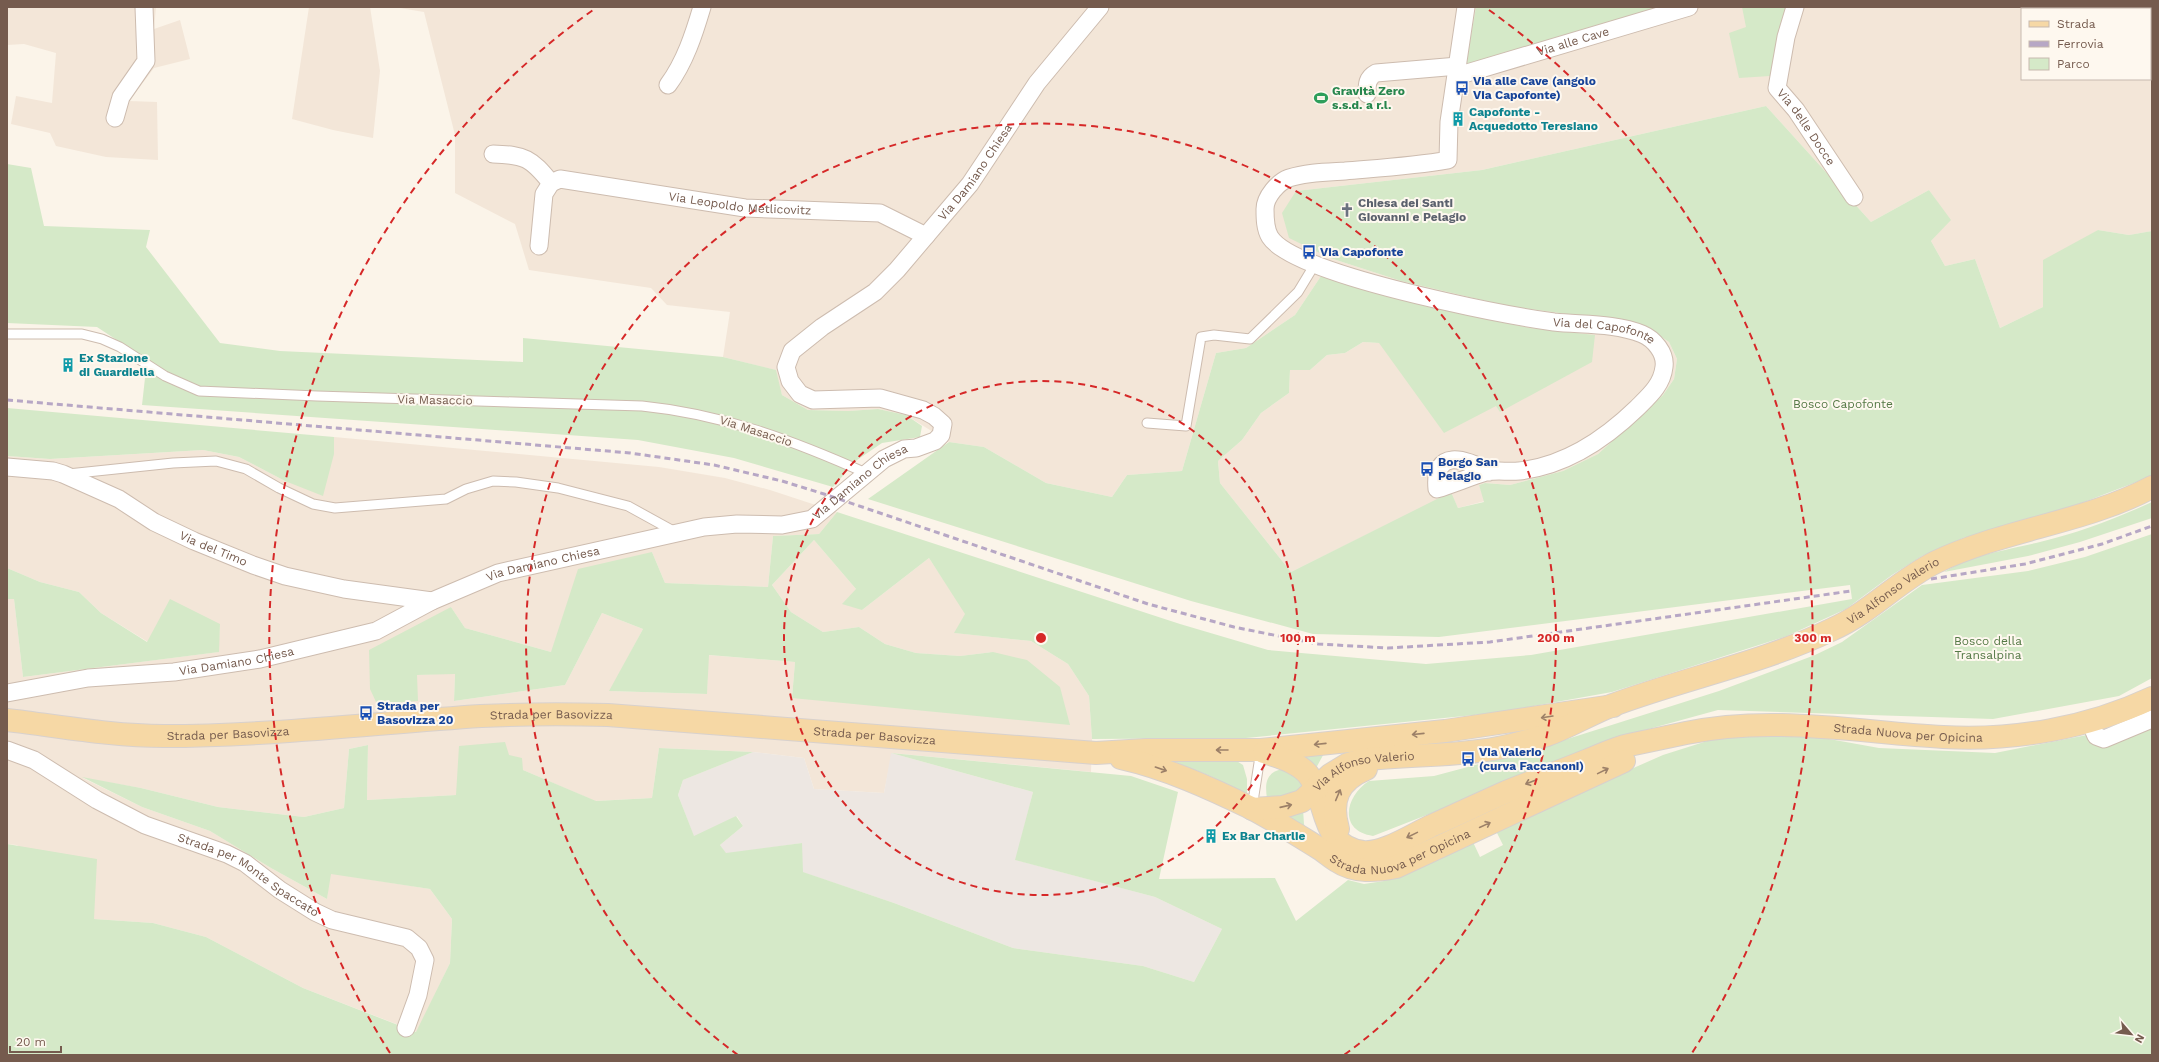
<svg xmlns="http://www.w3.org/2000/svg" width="2159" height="1062" font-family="'Work Sans',sans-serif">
<rect width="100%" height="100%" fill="#fbf4e9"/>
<!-- residential -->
<path fill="#f3e6d8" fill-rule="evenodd" d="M7,7H156L154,29L180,20L190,59L154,68L129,101L157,102L158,160L106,157L56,146L50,133L11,124L16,96L52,103L56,53L24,44L7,45Z
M309,7H370L380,71L373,138L333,130L292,119Z
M394,7H2152V231L2129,235L2098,230L2043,307L2000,328L1975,259L1945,266L1931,241L1950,220L1929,190L1871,222L1766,106L1482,170L1296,191L1330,258L1401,281L1507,306L1590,317L1651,330L1669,342L1677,359L1674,379L1663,395L1598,454L1563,471L1510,485L1485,483L1479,485L1485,501L1458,508L1451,493L1291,572L1220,483L1218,461L1242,440L1261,413L1289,393L1290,370H1310L1327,355L1345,353L1363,342L1379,343L1365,290L1321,276L1295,315L1246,348L1216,353L1182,471L1127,475L1112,497L1046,483L984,447L949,442L906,415L878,409L848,411L808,410L782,395L775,370L723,357L730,312L667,305L651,288L529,270L515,224L455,193V135L424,12ZM2022,9H2150V79H2022Z
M334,437L659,467L725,478L770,490L837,512L819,534L773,536L768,587L665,583L652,552L551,652L465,628L451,607L417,675L455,673L454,701L565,685L602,613L643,629L610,691L707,694L708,655L795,662L792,698L993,652L960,656L916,653L885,644L859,627L823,632L791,612L772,585L814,540L856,589L862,610L929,558L966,614L955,633L1031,641L1068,664L1089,696L1092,739L1091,772L892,753L884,793L814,789L804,758L753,752L659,748L652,798L595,801L523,770L456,795L367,800L368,745L349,749L344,808L304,817L218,807L141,788L83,778L142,807L210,831L271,868L327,899L330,873L430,889L452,919L450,963L417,1032L303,988L206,937L153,923L94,919L17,845L7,844V599H14L23,677L218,652L220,624L148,642L101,613L79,592L40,582L7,568V456L50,459L203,450L239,457L285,481L334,454Z"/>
<!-- industrial -->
<path fill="#ede7e2" d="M753,752L804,758L814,789L884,793L891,753L1033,792L1016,860L1155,897L1222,929L1194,982L1143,966L1013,948L894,903L802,872V843L726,854L720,845L743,826L737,816L694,837L678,795L683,780Z"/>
<!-- green -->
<path fill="#d5e9c8" d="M1476,7H1662L1466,65Z
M1742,7H1787L1770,76L1739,78L1729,33L1746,27Z
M1766,106L1871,222L1929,190L1951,220L1931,241L1945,266L1975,259L2000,328L2043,307V260L2098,230L2129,235L2152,231V476L2066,509L1963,538L1922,556L1892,575L1846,609L1787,636L1612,692L1494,713L1246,738L1092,739L1089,696L1068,664L1031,641L954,633L965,614L929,558L862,610L842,604L856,589L814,540L772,585L791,612L823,632L859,627L885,644L916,653L960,656L993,652L1027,660L1060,687L1070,725L792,698L795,662L709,655L707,694L609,691L643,629L602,613L565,685L454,701L455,674L417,675L418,701L377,704L370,689L369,650L451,607L465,628L551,652L578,569L652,552L665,583L768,587L773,536L819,534L837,512L1180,624L1268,650L1426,664L1531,655L1852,599L1850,585L1439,637L1313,634L1191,601L868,499L949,442L984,447L1046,483L1112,497L1127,475L1182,471L1216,353L1246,348L1295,315L1321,276L1428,307L1530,328L1595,335L1592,362L1500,412L1496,406L1444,433L1379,343L1363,342L1345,353L1327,355L1310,370H1290L1289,393L1261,413L1242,440L1218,461L1220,483L1291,572L1451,492L1458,508L1484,502L1479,485L1485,483L1510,485L1563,471L1598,454L1663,395L1674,379L1677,359L1669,342L1651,330L1590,317L1507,306L1401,281L1330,258L1289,238L1282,213L1296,191L1482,170Z
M7,164L31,168L44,226L150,230L146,247L220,343L280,351L523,362V338L723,357L776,370L782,395L808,410L848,411L878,409L906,415L922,426L920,437L882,443L857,460L833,487L734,458L638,440L142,405L147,360L97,327L7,323Z
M7,408L334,437V454L323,496L285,481L239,457L203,450L50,459L7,456Z
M2152,502V518L2080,542L2028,556L1944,572C1974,554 2007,550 2040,542C2078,533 2117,518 2152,502Z
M2152,534V678L2119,696L1993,719L1718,710L1645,730L1373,836C1338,831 1345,796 1369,781L1434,776L1539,748L1719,691L1815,655L1842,642L1922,585L2028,571L2085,557Z
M7,568L40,582L79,592L101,613L147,642L170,599L220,624L219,652L23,677L14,599H7Z
M2152,726V1055H7V844L97,859L94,919L153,923L206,937L303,988L416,1032L450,963L452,919L430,889L331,874L327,899L271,868L210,831L142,807L82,777L141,788L218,807L304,817L344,808L349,749L368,745L367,800L456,795L459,746L505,742L509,755L522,758L523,770L596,801L652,798L659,748L753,752L683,780L678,795L694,836L736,816L743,826L720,845L726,853L802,843L803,872L894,903L1013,948L1143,966L1194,982L1222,929L1155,897L1015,860L1033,792L891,753L1131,776L1178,792L1159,879L1275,878L1296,921L1348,880L1364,884L1384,881L1472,840L1480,857L1503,845L1495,829L1663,755L1723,736L1796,733L1879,748L1995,753L2087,735Z
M1328,746L1315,770L1291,753Z
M1167,759L1235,760L1243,765L1247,779V794L1208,775Z
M1282,769L1293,772L1302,783C1301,798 1280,797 1267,799C1265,784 1265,773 1282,769Z
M1303,809L1304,824L1308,836L1276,817Z"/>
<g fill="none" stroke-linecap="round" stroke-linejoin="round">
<defs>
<path id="lane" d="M7,334H82L102,339L120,347L165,376L199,391L317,396L642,406C722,414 792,440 866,473
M1147,423L1186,426L1201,337L1214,335L1250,339L1298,292L1315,264
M68,474L173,463L216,461L246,469L279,488L313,504L335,508L446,499L466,489L493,481L516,482L558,488L628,506L677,533
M1252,808L1261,750"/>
<g id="street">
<path id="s1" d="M1466,7L1449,122L1448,160C1414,166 1380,168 1345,171C1327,172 1307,172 1289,178C1278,182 1265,197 1265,209C1265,218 1265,229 1270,237C1288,266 1412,294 1448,302C1483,310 1519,317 1554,322C1582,325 1615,323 1642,334C1654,339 1666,353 1664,367C1662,385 1649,396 1637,408C1605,439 1564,466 1519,471C1508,472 1496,470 1486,472C1470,477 1453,484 1437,489C1433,448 1465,458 1489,472"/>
<path id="s2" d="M1795,7L1786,37L1777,88L1796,110L1854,197"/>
<path id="s3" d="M1457,76L1689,7"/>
<path d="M668,85C685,62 694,34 702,7"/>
<path d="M1367,94C1367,84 1367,78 1376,73L1458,66"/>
<path d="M115,118L121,97L146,61L144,7"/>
<path d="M493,154C525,155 531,158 551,183"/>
<path id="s4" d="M539,246L544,194L551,183L560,179L745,208L880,213L926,236"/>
<path id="s5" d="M7,467L53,471L63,474L119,499L154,522L194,541L253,565L285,576L344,589L432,601"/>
<path id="s6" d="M7,693L88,678L174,672L260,659L376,631L432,601L498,573L704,527L737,524L782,525L812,519L884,459L904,449L916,448L935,441L941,435L943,424L934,416L923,410L880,398L813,400L800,394L790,381L786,367L792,351L822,327L875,292L897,270L970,184L1037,83L1100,7"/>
<path d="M2090,722L2096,736L2104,739L2152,719"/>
<path id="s7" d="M7,750L34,760L97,800L145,825L227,854L245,863L280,890L315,912L332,920L407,938L419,948L425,960L418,995L406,1028"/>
</g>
<g id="primary">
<path id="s8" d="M7,720C59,726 111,736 164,736C269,736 375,723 481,716C523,714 566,714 608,715L1096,753L1146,750H1261L1445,731L1613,706"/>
<path id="s9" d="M1264,752C1279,757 1301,763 1310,777C1328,804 1320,846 1363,852C1383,854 1412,835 1431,826C1456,815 1481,803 1506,792C1533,781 1561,771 1588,760C1601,755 1615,748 1629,745C1648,741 1667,737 1686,733C1772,715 1857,732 1943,737C2014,741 2088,728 2152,698"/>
<path id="s10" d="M1121,758C1166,768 1210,788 1251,808C1274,820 1296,834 1317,847C1324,851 1330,857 1337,861C1355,873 1376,871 1396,867L1624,761"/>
<path id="s11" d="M1252,809L1283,807L1302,801L1330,775L1348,764L1362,760C1407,754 1453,757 1498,748C1514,745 1531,740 1547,735C1569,727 1590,714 1613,705C1685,678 1763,663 1833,629C1871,612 1899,580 1936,562C2005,529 2084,523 2152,487"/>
<path d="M1338,829C1330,800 1338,781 1366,769"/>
</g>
</defs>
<!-- lane casing -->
<use href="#lane" stroke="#cdbcaf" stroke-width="11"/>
<!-- street casing -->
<use href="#street" stroke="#cdbcaf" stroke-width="19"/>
<!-- primary casing -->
<use href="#primary" stroke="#d8d1cd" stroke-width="24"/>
<!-- lane -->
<use href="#lane" stroke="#fff" stroke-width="9"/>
<!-- street -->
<use href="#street" stroke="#fff" stroke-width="17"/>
<!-- primary -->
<use href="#primary" stroke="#f6d8a5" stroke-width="22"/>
<!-- rail -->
<path stroke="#b7a7c5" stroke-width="3" stroke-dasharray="6 4" stroke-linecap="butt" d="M7,400L630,453L714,465L782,481L824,494L1148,604L1234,627L1318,644L1388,648L1490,642L1851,591
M1931,579L2025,564L2102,544L2152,526"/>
</g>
<!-- one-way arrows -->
<defs><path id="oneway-shaft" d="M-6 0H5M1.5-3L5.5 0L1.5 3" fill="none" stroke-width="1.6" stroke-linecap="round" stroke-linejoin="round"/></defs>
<g stroke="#9c8068">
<use href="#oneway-shaft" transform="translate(1547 717) rotate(171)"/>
<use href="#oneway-shaft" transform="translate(1418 734) rotate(174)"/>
<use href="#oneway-shaft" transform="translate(1320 744) rotate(174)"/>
<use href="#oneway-shaft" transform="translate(1222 750) rotate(-180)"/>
<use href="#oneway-shaft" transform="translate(1161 769) rotate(19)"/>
<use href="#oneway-shaft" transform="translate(1603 771) rotate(-26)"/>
<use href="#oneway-shaft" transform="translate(1531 782) rotate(159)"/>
<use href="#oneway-shaft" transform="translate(1338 795) rotate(-67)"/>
<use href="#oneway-shaft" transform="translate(1286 806) rotate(-13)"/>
<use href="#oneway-shaft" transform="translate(1485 825) rotate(-25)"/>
<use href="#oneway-shaft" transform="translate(1412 835) rotate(154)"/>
</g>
<!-- distance rings -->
<g fill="none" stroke="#d62828" stroke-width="2" stroke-dasharray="7 5">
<circle cx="1041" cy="638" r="257"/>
<path d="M738 1055A515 515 0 1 1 1344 1055"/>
<path d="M390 1053A772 772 0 0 1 593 10M1489 10A772 772 0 0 1 1692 1053"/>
</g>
<!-- icons -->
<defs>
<symbol id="bus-bare" viewBox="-9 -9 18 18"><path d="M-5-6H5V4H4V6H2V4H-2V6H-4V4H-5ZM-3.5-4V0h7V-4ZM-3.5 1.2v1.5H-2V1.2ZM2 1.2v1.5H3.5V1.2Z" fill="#1a4fb4" stroke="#fef8ef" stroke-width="2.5" paint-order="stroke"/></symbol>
<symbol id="stadium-bare" viewBox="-9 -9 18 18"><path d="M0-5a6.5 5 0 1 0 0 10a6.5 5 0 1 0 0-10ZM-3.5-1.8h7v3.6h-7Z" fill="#2e9e5b" stroke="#fef8ef" stroke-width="2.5" paint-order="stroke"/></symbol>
<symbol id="building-bare" viewBox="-9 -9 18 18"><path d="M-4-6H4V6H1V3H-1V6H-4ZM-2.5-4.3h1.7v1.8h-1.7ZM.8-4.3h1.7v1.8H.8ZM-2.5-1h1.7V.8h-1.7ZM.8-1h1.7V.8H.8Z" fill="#0f9aa8" stroke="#fef8ef" stroke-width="2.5" paint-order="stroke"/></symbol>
<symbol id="church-bare" viewBox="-9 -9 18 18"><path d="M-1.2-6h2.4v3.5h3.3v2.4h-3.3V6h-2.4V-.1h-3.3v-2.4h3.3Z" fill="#6b7280" stroke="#fef8ef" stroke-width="2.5" paint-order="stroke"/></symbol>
</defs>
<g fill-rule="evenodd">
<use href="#bus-bare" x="1452" y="78" width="20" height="20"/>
<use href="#stadium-bare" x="1311" y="88" width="20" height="20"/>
<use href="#building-bare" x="1448" y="109" width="20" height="20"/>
<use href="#church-bare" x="1337" y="200" width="20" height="20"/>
<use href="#bus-bare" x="1299" y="242" width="20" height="20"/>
<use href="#building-bare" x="58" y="355" width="20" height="20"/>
<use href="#bus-bare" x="1417" y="459" width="20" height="20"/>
<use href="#bus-bare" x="356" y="703" width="20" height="20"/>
<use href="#bus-bare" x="1458" y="749" width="20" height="20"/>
<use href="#building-bare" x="1201" y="826" width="20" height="20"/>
</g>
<g text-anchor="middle" stroke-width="4" stroke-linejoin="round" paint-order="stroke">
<!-- street labels -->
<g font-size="12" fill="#755b4e" stroke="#fef8ef">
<text dy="4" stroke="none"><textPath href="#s3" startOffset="121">Via alle Cave</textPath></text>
<text dy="4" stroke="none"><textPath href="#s2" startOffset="132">Via delle Docce</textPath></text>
<text dy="4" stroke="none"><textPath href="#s6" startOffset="1455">Via Damiano Chiesa</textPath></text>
<text dy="4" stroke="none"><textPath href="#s4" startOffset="257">Via Leopoldo Metlicovitz</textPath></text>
<text dy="4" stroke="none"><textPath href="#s1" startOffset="735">Via del Capofonte</textPath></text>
<text transform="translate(435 400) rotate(1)" y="4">Via Masaccio</text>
<text transform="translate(756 431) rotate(18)" y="4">Via Masaccio</text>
<text dy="4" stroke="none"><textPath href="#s6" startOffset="891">Via Damiano Chiesa</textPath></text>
<text dy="4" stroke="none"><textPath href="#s5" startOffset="225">Via del Timo</textPath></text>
<text dy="4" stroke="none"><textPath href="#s6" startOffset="556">Via Damiano Chiesa</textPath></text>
<text dy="4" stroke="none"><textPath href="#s11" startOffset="689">Via Alfonso Valerio</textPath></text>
<text dy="4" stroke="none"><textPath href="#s6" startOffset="232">Via Damiano Chiesa</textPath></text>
<text dy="4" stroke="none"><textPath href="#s8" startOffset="546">Strada per Basovizza</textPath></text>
<text dy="4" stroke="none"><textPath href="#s9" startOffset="720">Strada Nuova per Opicina</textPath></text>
<text dy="4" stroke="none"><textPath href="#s8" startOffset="222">Strada per Basovizza</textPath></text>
<text dy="4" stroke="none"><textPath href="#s8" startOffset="870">Strada per Basovizza</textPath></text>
<text dy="4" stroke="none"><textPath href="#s11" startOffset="123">Via Alfonso Valerio</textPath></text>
<text dy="4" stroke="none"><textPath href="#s10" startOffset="308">Strada Nuova per Opicina</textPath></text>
<text dy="4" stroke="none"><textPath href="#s7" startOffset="273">Strada per Monte Spaccato</textPath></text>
</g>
<!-- transit labels -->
<g font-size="12" font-weight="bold" fill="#164399" stroke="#fef8ef" text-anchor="start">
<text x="1473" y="85">Via alle Cave (angolo<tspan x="1473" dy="14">Via Capofonte)</tspan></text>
<text x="1320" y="256">Via Capofonte</text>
<text x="1438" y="466">Borgo San<tspan x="1438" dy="14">Pelagio</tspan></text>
<text x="377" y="710">Strada per<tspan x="377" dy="14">Basovizza 20</tspan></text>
<text x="1479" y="756">Via Valerio<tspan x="1479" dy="14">(curva Faccanoni)</tspan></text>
</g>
<!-- leisure labels -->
<g font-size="12" font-weight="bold" fill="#27864d" stroke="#fef8ef" text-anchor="start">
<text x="1332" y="95">Gravità Zero<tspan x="1332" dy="14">s.s.d. a r.l.</tspan></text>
</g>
<!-- culture labels -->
<g font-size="12" font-weight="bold" fill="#0d838f" stroke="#fef8ef" text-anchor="start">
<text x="1469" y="116">Capofonte -<tspan x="1469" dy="14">Acquedotto Teresiano</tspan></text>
<text x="79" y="362">Ex Stazione<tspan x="79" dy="14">di Guardiella</tspan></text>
<text x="1222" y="840">Ex Bar Charlie</text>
</g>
<!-- worship labels -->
<g font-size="12" font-weight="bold" fill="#5b616d" stroke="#fef8ef" text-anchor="start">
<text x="1358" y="207">Chiesa dei Santi<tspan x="1358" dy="14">Giovanni e Pelagio</tspan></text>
</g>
<!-- park labels -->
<g font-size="12" fill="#557946" stroke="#fef8ef">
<text x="1843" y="408">Bosco Capofonte</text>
<text x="1988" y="645">Bosco della<tspan x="1988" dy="14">Transalpina</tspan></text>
</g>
</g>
<circle cx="1041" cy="638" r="6" fill="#d62828" stroke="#fef8ef" stroke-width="2"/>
<g font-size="12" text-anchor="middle" font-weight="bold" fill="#d62828" stroke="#fef8ef" stroke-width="4" stroke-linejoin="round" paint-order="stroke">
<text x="1298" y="642">100 m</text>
<text x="1556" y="642">200 m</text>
<text x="1813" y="642">300 m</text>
</g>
<!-- border -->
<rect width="2159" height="1062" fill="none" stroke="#755b4e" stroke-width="16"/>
<!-- legend -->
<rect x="2021" y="8" width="130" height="72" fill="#fef8ef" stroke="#c7b9af"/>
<rect x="2029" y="21" width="20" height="6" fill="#f6d8a5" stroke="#c7b9af"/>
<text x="2057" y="28" font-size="12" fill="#755b4e">Strada</text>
<rect x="2029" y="41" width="20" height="6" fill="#b7a7c5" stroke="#c7b9af"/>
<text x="2057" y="48" font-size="12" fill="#755b4e">Ferrovia</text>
<rect x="2029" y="58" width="20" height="12" fill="#d5e9c8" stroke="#c7b9af"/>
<text x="2057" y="68" font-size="12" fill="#755b4e">Parco</text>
<!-- north arrow -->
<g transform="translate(2131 1034) rotate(118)" stroke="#fef8ef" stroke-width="3" paint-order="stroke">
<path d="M0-3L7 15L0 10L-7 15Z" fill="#755b4e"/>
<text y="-6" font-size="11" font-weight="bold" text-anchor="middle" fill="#755b4e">N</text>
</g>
<!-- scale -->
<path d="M10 1046v6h51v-6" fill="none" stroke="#755b4e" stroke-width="2"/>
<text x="16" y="1046" font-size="12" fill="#755b4e" stroke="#fef8ef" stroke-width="3" paint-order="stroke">20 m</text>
</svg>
